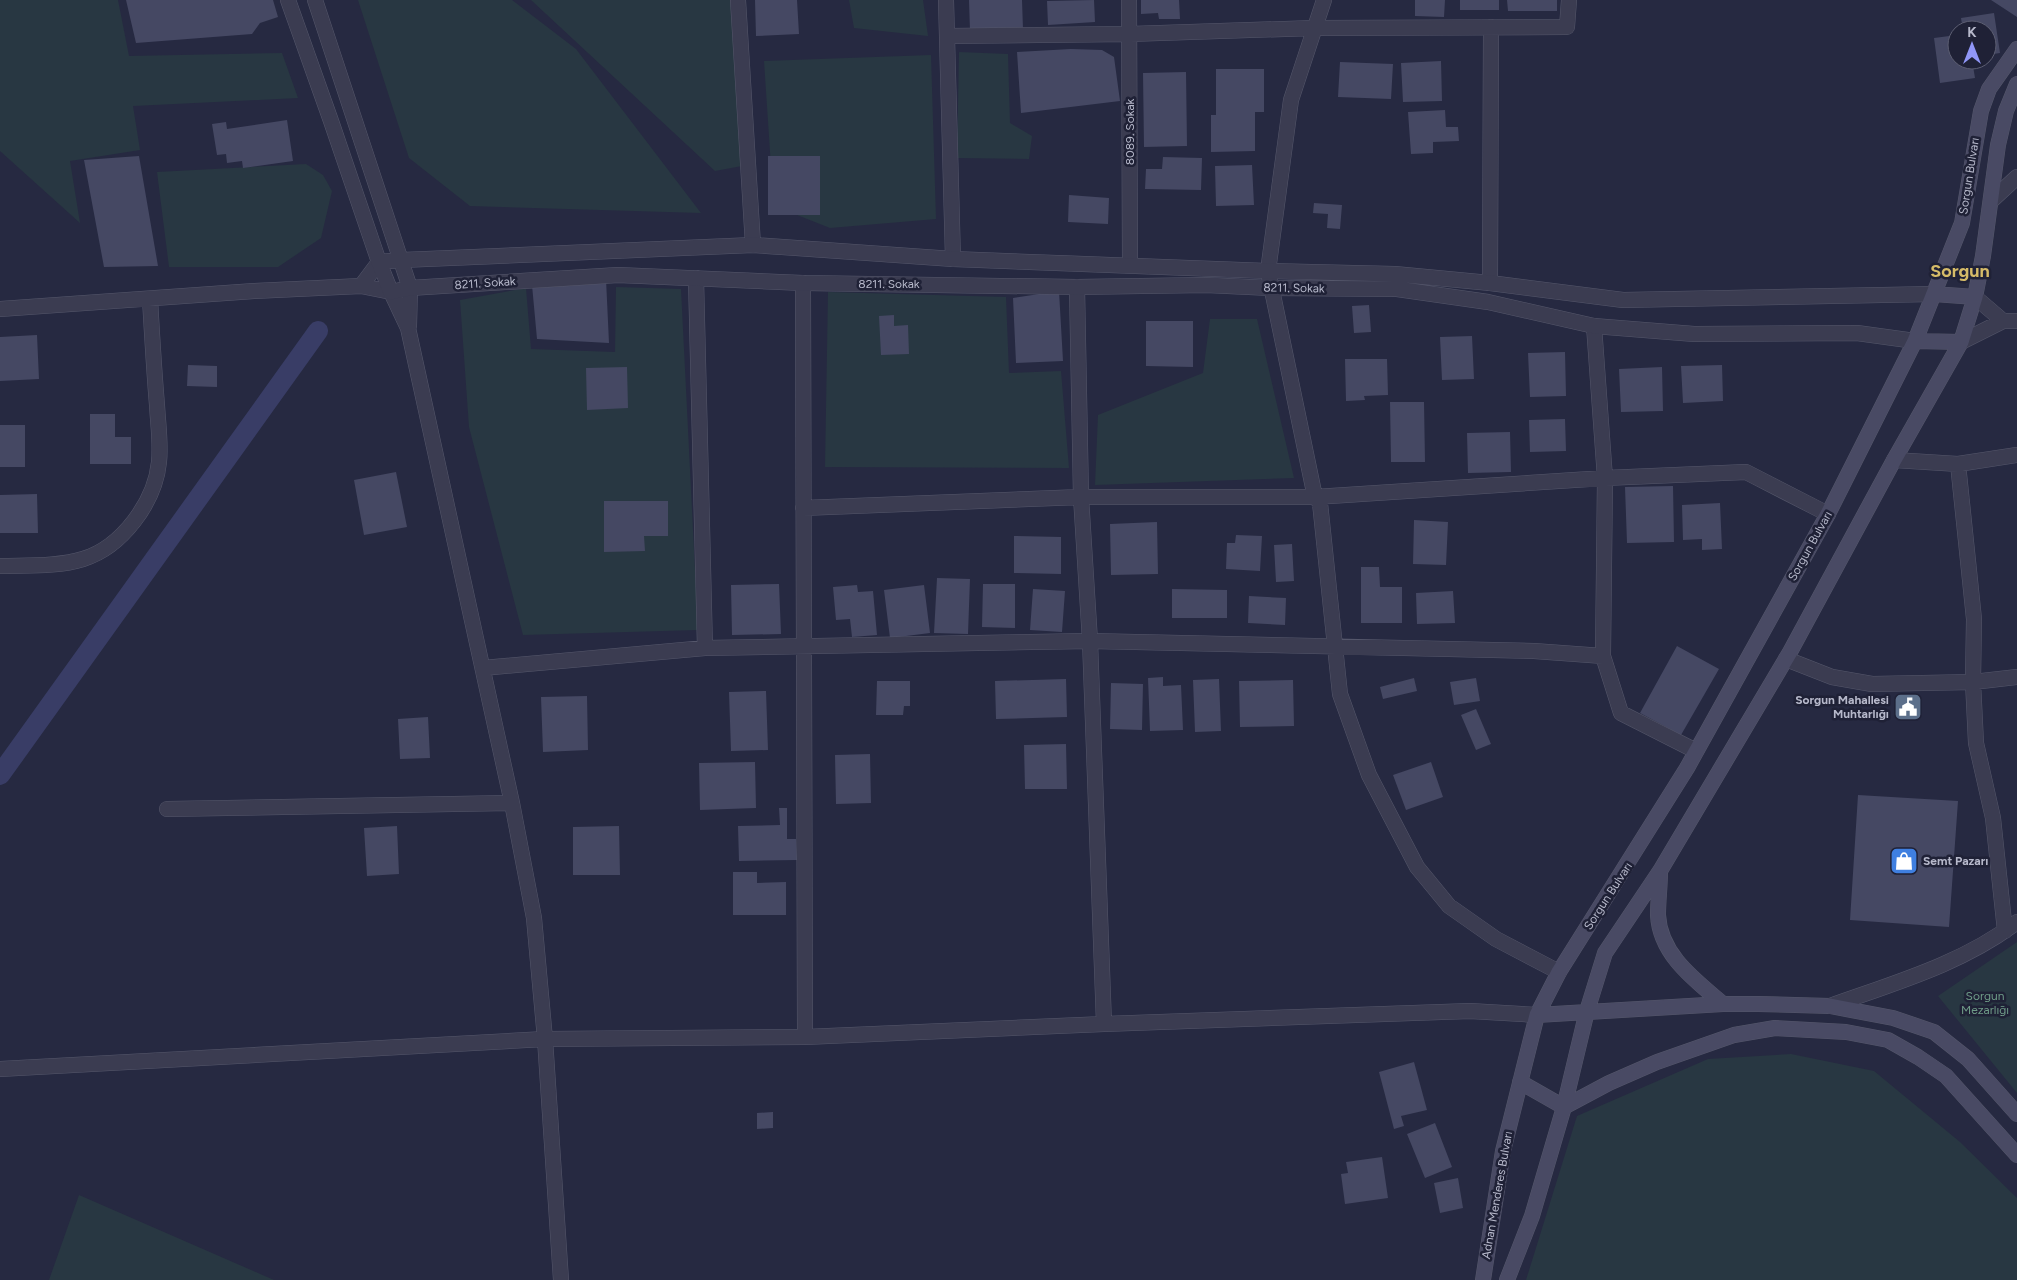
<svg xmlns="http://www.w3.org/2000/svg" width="2017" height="1280" font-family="Figtree,sans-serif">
<rect width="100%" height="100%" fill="#262941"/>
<!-- green -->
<path fill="#283742" d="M0,0H118L129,56L282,53L298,98L133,106L140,150L70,161L80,223L0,151Z
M358,0H512L576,49L701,213L470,206L409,158Z
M531,0H734L742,166L715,171Z
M849,0H923L928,36L854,28Z
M959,52L1008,54L1010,123L1032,136L1029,159L957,158Z
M931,55L936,219L830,228L787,211L773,197L764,61Z
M306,164L323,175L332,191L321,238L278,267H169L157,172Z
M616,287L681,289L698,630L523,635L469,427L460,300L526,288L531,349L615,352Z
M828,292L1006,297L1009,373L1061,371L1069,468L825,467Z
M1210,319H1257L1294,478L1095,485L1098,415L1203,373Z
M2017,942V1093L1938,996Z
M1791,1054L1874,1071L1960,1142L2017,1198V1280H1526L1577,1116L1708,1059Z
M79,1195L274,1280H49Z"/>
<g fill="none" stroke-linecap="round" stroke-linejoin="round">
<!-- canal -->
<path stroke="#393d66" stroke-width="20" d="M0,775L318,331"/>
</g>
<!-- building -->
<path fill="#454863" d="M126,0H273L278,17L260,23L252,34L136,43Z
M755,0H797L799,34L756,36Z
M969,0H1022L1023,29L970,31Z
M1094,0L1095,22L1048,25L1047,1Z
M1141,0H1179L1180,19H1159L1158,13L1141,14Z
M1415,0H1445L1444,17L1415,16Z
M1460,0H1499V10H1460Z
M1507,0H1557V11H1508Z
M1991,0H2017V17Z
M1994,13L2000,53L1987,55V30H1963L1961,18Z
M1957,35V60H1972L1975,78L1940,83L1934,38Z
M1071,49L1102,50L1114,57L1120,101L1021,113L1017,52Z
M1441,61L1442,101L1403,102L1401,63Z
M1340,62L1393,64L1391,99L1338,97Z
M1216,69H1264V112H1255V151L1211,152V115H1216Z
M1186,72L1187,146L1144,147L1143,73Z
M1445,110L1446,127H1458L1459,141L1433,142V153L1411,154L1408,112Z
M287,120L293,161L243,168L242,161L227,163L226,154L217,155L212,124L226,122L227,129Z
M139,156L158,266L104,267L84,160Z
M768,156H820V215H768Z
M1163,157L1202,158L1201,190L1145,189L1146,169H1162Z
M1252,165L1254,205L1216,206L1215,166Z
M1069,195L1109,198L1108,224L1068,222Z
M1314,203L1342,205L1340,229L1327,228L1328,214L1313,213Z
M606,279L609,343L537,339L532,285Z
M1059,291L1063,361L1016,363L1013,298Z
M1369,305L1371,332L1354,333L1352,306Z
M894,315V326L908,325L909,354L881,355L879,316Z
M1146,321H1193V367L1146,366Z
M37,335L39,379L0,381V337Z
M1472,336L1474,379L1442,380L1440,337Z
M1565,352L1566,396L1530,397L1528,353Z
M1345,359H1387L1388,395L1364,396L1365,400L1346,401Z
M188,365L217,366V387L187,386Z
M1722,365L1723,401L1683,403L1681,366Z
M627,367L628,408L587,410L586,368Z
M1662,367L1663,411L1621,412L1619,369Z
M1390,402H1424L1425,462H1391Z
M90,414H115V437H131V464H90Z
M1565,419L1566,451L1530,452L1529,420Z
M0,425H25V467H0Z
M1510,432L1511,472L1468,473L1467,433Z
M396,472L407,527L364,535L354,480Z
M1673,486L1674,542L1627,543L1625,487Z
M37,494L38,533H0V495Z
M604,501H668V536H644L645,551L604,552Z
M1720,503L1722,549L1702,550V539L1683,540L1682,505Z
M1414,520L1448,522L1446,565L1413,564Z
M1157,522L1158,574L1111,575L1110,524Z
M1236,535L1262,536L1260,571L1226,569L1227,543H1235Z
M1014,536L1061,537V574L1014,573Z
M1292,544L1294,581L1276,582L1274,545Z
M1361,567H1379L1380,587H1402V623H1361Z
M937,578L970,579L968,634L934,633Z
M779,584L781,634L732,635L731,585Z
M983,584H1015V628L982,627Z
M857,585L858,592L873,591L877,635L852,637L850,619L836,620L833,587Z
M924,585L930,633L890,638L884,590Z
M1033,589L1065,591L1062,632L1030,630Z
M1172,589L1227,590V618H1172Z
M1453,591L1455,623L1417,624L1416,593Z
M1249,596L1286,598L1285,625L1248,623Z
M1677,646L1719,669L1681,735L1640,713Z
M1163,677V686L1181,685L1183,730L1150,731L1148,678Z
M1414,678L1417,691L1383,699L1380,687Z
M1476,678L1480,701L1454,705L1450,682Z
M1066,679L1067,717L996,719L995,681Z
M1219,679L1221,731L1195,732L1193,680Z
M1293,680L1294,726L1240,727L1239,681Z
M877,681H910V706H904L903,715H876Z
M1111,683L1143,684L1142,730L1110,729Z
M766,691L768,750L731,751L729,692Z
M587,696L588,750L543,752L541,697Z
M1476,709L1491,744L1476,750L1461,715Z
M428,717L430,758L400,759L398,719Z
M1066,744L1067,789H1025L1024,745Z
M870,754L871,803L836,804L835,755Z
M755,762L756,808L700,810L699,763Z
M1431,762L1443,797L1406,810L1393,775Z
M1858,795L1958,801L1949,927L1850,920Z
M779,808H787V839H796L797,860L739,861L738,826L780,825Z
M397,826L399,874L367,876L364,828Z
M619,826L620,875H573V827Z
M733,872H757V883L786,882V915H733Z
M1414,1062L1427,1110L1401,1116L1404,1126L1394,1129L1379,1072Z
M773,1112V1128L757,1129V1113Z
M1435,1123L1452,1167L1425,1178L1407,1134Z
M1382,1157L1388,1198L1345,1204L1341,1174L1348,1173L1346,1162Z
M1458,1178L1463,1208L1440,1213L1434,1183Z"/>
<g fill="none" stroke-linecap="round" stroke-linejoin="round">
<defs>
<path id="minor" d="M738,0L753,245
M946,0L953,259
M1129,0L1130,265
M1324,0L1291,100L1268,271L1315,497L1320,503L1340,694L1369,775L1417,867L1449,906L1496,939L1559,972
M948,36L1130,34L1314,28L1567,27L1569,0
M1991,201L2017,177
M696,278L705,648
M803,283L805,1037
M1490,283L1491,27
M361,286L379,262
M1077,287L1081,497L1090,641L1104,1024
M1975,297L2003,321
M0,309L254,291L361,286L391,292L408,328L512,803L534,918L545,1039L561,1280
M409,326L410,288
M1594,326L1605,478L1603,656L1621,713L1696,751
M1961,342L2003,321H2017
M1894,460L1958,464L2017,455
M1958,464L1974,619L1973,682L1976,743L1993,818L2005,931
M803,508L1081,497H1315L1605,478L1746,472L1828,514
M0,566C27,565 57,567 83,559C122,547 155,502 159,462C161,443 158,424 157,405C154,370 152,334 150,299
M1786,659L1832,677L1872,684L1973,682L2017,677
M483,668L705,648L1090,641L1534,651L1603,656
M167,809L512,803
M1830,1006C1894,983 1962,964 2017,922
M0,1069L545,1039L805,1037L1104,1024L1470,1011L1537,1015"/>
<path id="tertiary" d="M288,0L331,121L379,262L391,292L410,288L618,275L803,283L1077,287L1206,285L1270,288L1397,289L1488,302L1594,326L1694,334L1857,333L1915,341
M315,0L410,288
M379,262L402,260L753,245L953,259L1268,271L1395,274L1490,283L1623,300L1934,294"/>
<path id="secondary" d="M1934,294L1975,297
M1915,341L1961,342
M1660,872C1660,886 1658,901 1658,915C1660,955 1695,980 1723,1004
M1537,1015L1723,1004H1758L1830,1006L1893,1018L1934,1032L1968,1059L2017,1114
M1520,1082L1564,1107
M1564,1107L1609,1083L1657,1062L1734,1035L1775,1028L1846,1032L1888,1040L1918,1057L1946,1076L2017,1155
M1483,1280L1503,1151L1537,1015L1559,972L1687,768L1828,514L1915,341L1962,223L1981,111L1989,89L2017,49
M1507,1280L1532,1216L1564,1107L1587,1011L1605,953L1660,871L1790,652L1894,460L1961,342L1975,297L1983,256L1998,145L2006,111L2017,84"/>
</defs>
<!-- minor casing -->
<use href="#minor" stroke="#55576b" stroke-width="16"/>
<!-- tertiary casing -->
<use href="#tertiary" stroke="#55576b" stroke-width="16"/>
<!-- secondary casing -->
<use href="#secondary" stroke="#55576b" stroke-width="16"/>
<!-- minor -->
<use href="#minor" stroke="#3b3c51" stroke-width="15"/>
<!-- tertiary -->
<use href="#tertiary" stroke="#3b3c51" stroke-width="15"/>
<!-- secondary -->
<use href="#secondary" stroke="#494a64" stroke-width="15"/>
</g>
<!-- icons -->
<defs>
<symbol id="civic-square" viewBox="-11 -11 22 22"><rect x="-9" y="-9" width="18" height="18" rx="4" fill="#5c6f8a" stroke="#1f2136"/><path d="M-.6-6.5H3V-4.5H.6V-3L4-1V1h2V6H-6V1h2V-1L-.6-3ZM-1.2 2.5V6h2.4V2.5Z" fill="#fff"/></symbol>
<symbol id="shop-square" viewBox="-11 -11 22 22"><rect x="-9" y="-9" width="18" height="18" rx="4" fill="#3f7fe0" stroke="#1f2136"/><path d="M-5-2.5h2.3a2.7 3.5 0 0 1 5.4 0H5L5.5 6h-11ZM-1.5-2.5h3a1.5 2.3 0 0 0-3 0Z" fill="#fff"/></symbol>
</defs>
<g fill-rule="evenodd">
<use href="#civic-square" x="1892" y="691" width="32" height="32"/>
<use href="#shop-square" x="1888" y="845" width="32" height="32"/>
</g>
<g text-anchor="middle" stroke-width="5" stroke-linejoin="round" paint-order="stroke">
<!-- street labels -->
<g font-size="12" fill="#b7b9cb" stroke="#1f2136">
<text transform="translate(1130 132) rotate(-90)" y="4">8089. Sokak</text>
<text transform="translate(1969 176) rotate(-81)" y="4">Sorgun Bulvarı</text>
<text transform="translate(485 283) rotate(-4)" y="4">8211. Sokak</text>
<text x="889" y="288">8211. Sokak</text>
<text transform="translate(1294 288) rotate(1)" y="4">8211. Sokak</text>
<text transform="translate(1810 546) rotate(-61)" y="4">Sorgun Bulvarı</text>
<text transform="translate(1608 896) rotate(-57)" y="4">Sorgun Bulvarı</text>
<text transform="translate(1497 1195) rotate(-80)" y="4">Adnan Menderes Bulvarı</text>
</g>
<!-- poi labels -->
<g font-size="12" font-weight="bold" fill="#b7b9cb" stroke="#1f2136" text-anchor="end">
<text x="1889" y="704">Sorgun Mahallesi<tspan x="1889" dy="14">Muhtarlığı</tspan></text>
<text x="1923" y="865" text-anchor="start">Semt Pazarı</text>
</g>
<!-- park labels -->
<g font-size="12" fill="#6f9c88" stroke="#1f2136">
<text x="1985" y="1000">Sorgun<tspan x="1985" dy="14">Mezarlığı</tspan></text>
</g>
<!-- district labels -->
<g font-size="18" font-weight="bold" fill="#d5bb68" stroke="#1f2136">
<text x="1960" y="277">Sorgun</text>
</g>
</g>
<!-- north arrow -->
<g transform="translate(1972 45)"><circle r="24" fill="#1f2136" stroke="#5c5e72"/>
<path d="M0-4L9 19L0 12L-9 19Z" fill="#9096f7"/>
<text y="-8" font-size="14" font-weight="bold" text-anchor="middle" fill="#b7b9cb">K</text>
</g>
</svg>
